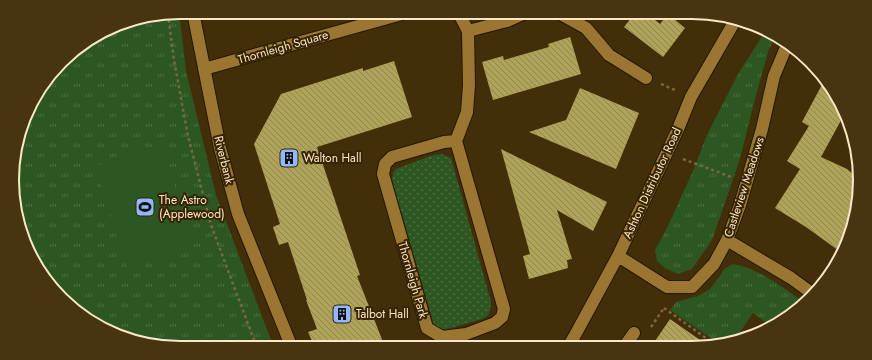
<svg xmlns="http://www.w3.org/2000/svg" width="872" height="360" font-family="Jost,sans-serif">
<defs>
<pattern id="grass-dots" width="8" height="8" patternUnits="userSpaceOnUse"><rect width="8" height="8" fill="#2c5722"/><path d="M2 2h.1M6 6h.1" fill="none" stroke="#4c6f41" stroke-width="1.8" stroke-linecap="round"/></pattern>
<pattern id="park-tufts" width="24" height="20" patternUnits="userSpaceOnUse"><rect width="24" height="20" fill="#2c5722"/><path d="M3 7l-1-3M5 7V3M7 7l1-3M15 17l-1-3M17 17v-4M19 17l1-3" fill="none" stroke="#4c6f41"/></pattern>
<pattern id="building-back-hatch" width="6" height="6" patternUnits="userSpaceOnUse"><rect width="6" height="6" fill="#afa359"/><path d="M-1 5l2 2M0 0l6 6M5-1l2 2" fill="none" stroke="#918750"/></pattern>
</defs>
<rect width="100%" height="100%" fill="#422f0a"/>
<!-- grass -->
<path fill="url(#grass-dots)" d="M466,12H503L474,18L467,14Z
M442,154L451,158L491,302C490,311 491,315 482,319L444,330L438,328L434,325L392,180L393,173L396,169L433,155Z"/>
<!-- park -->
<path fill="url(#park-tufts)" d="M179,12L186,71L216,195L274,348H180L126,339L78,313L35,264L15,213L13,158L34,96L69,54L126,21Z
M765,32L775,38L769,49L757,91L739,162L712,240L692,269L678,274L665,268L657,261L655,250L667,228L693,171L707,135L738,74Z
M733,264C758,268 785,289 805,303L803,306L771,326L753,313L734,341L721,345L670,310L676,302L698,296L710,289L722,273L724,269Z"/>
<!-- pitch -->
<path fill="#2c5722" d="M162,145L194,249L128,269L95,166Z"/>
<!-- building -->
<path fill="url(#building-back-hatch)" d="M636,12H645L660,24L668,14L685,28L663,57L624,27Z
M570,37L581,74L493,100L482,62L503,56L504,60L549,47L548,44Z
M394,61L412,117L317,147L360,275L357,276L385,347L315,348L308,332L317,329L306,300H307L288,242L279,245L273,227L280,224L254,144L281,94L363,68V71Z
M824,81L843,105L845,113L821,157L847,169L858,178L851,234L842,253L806,227L775,208L800,169L787,161L809,126L802,122Z
M580,88L639,113L616,169L529,132L566,120Z
M501,149L607,202L593,231L557,210L572,259L567,260L568,268L529,279L523,256L530,254Z
M670,319L710,347H651Z"/>
<g fill="none" stroke-linecap="round" stroke-linejoin="round">
<defs>
<path id="minor" d="M193,12L220,148L238,214L292,348
M458,12L468,31L507,21L527,12
M557,12L586,28L609,55L646,78
M204,69L409,12
M456,141L444,142L392,157L385,164L383,174L427,328L442,337L466,334L495,323L502,317L504,309L456,141L467,112L469,85L468,31
M727,240L791,278L813,294
M618,256L667,287H692L714,264L727,240L740,205L762,129L774,76L787,45
M568,347L574,337L618,256L678,129L691,97L736,19
M624,347L634,333"/>
</defs>
<!-- minor casing -->
<use href="#minor" stroke="#231804" stroke-width="14"/>
<!-- path -->
<path stroke="#7a6743" stroke-width="2.5" stroke-dasharray="3 3" stroke-linecap="butt" d="M168,14L174,60L188,136L211,225L257,348
M661,84L675,90
M683,159L731,177
M664,308L717,346
M651,327L664,308"/>
<!-- minor -->
<use href="#minor" stroke="#9b7633" stroke-width="12"/>
</g>
<!-- icons -->
<defs>
<symbol id="building-square" viewBox="-11 -11 22 22"><rect x="-9" y="-9" width="18" height="18" rx="4" fill="#8fb8fd" stroke="#372400"/><path d="M-4-6H4V6H1V3H-1V6H-4ZM-2.5-4.3h1.7v1.8h-1.7ZM.8-4.3h1.7v1.8H.8ZM-2.5-1h1.7V.8h-1.7ZM.8-1h1.7V.8H.8Z" fill="#111"/></symbol>
<symbol id="stadium-square" viewBox="-11 -11 22 22"><rect x="-9" y="-9" width="18" height="18" rx="4" fill="#8fb8fd" stroke="#372400"/><path d="M0-5a6.5 5 0 1 0 0 10a6.5 5 0 1 0 0-10ZM-3.5-1.8h7v3.6h-7Z" fill="#111"/></symbol>
</defs>
<g fill-rule="evenodd">
<use href="#building-square" x="278" y="147" width="22" height="22"/>
<use href="#stadium-square" x="134" y="196" width="22" height="22"/>
<use href="#building-square" x="331" y="303" width="22" height="22"/>
</g>
<g text-anchor="middle" stroke-width="4" stroke-linejoin="round" paint-order="stroke">
<!-- street labels -->
<g font-size="12" fill="#fbe7c7" stroke="#372400">
<text transform="translate(283 47) rotate(-16)" y="4">Thornleigh Square</text>
<text transform="translate(224 160) rotate(76)" y="4">Riverbank</text>
<text transform="translate(652 183) rotate(-65)" y="4">Ashton Distributor Road</text>
<text transform="translate(744 187) rotate(-72)" y="4">Castleview Meadows</text>
<text transform="translate(413 280) rotate(74)" y="4">Thornleigh Park</text>
</g>
<!-- poi labels -->
<g font-size="12" fill="#fbe7c7" stroke="#372400" text-anchor="start">
<text x="303" y="162">Walton Hall</text>
<text x="159" y="204">The Astro<tspan x="159" dy="14">(Applewood)</tspan></text>
<text x="356" y="318">Talbot Hall</text>
</g>
</g>
<!-- crop -->
<path d="M0 0H872V360H0ZM180 19H692A161 161 0 0 1 853 180V180A161 161 0 0 1 692 341H180A161 161 0 0 1 19 180V180A161 161 0 0 1 180 19Z" fill="#473410" fill-rule="evenodd"/>
<path fill="none" stroke="#fbe7c7" stroke-width="2" d="M180 19H692A161 161 0 0 1 853 180V180A161 161 0 0 1 692 341H180A161 161 0 0 1 19 180V180A161 161 0 0 1 180 19Z"/>
</svg>
